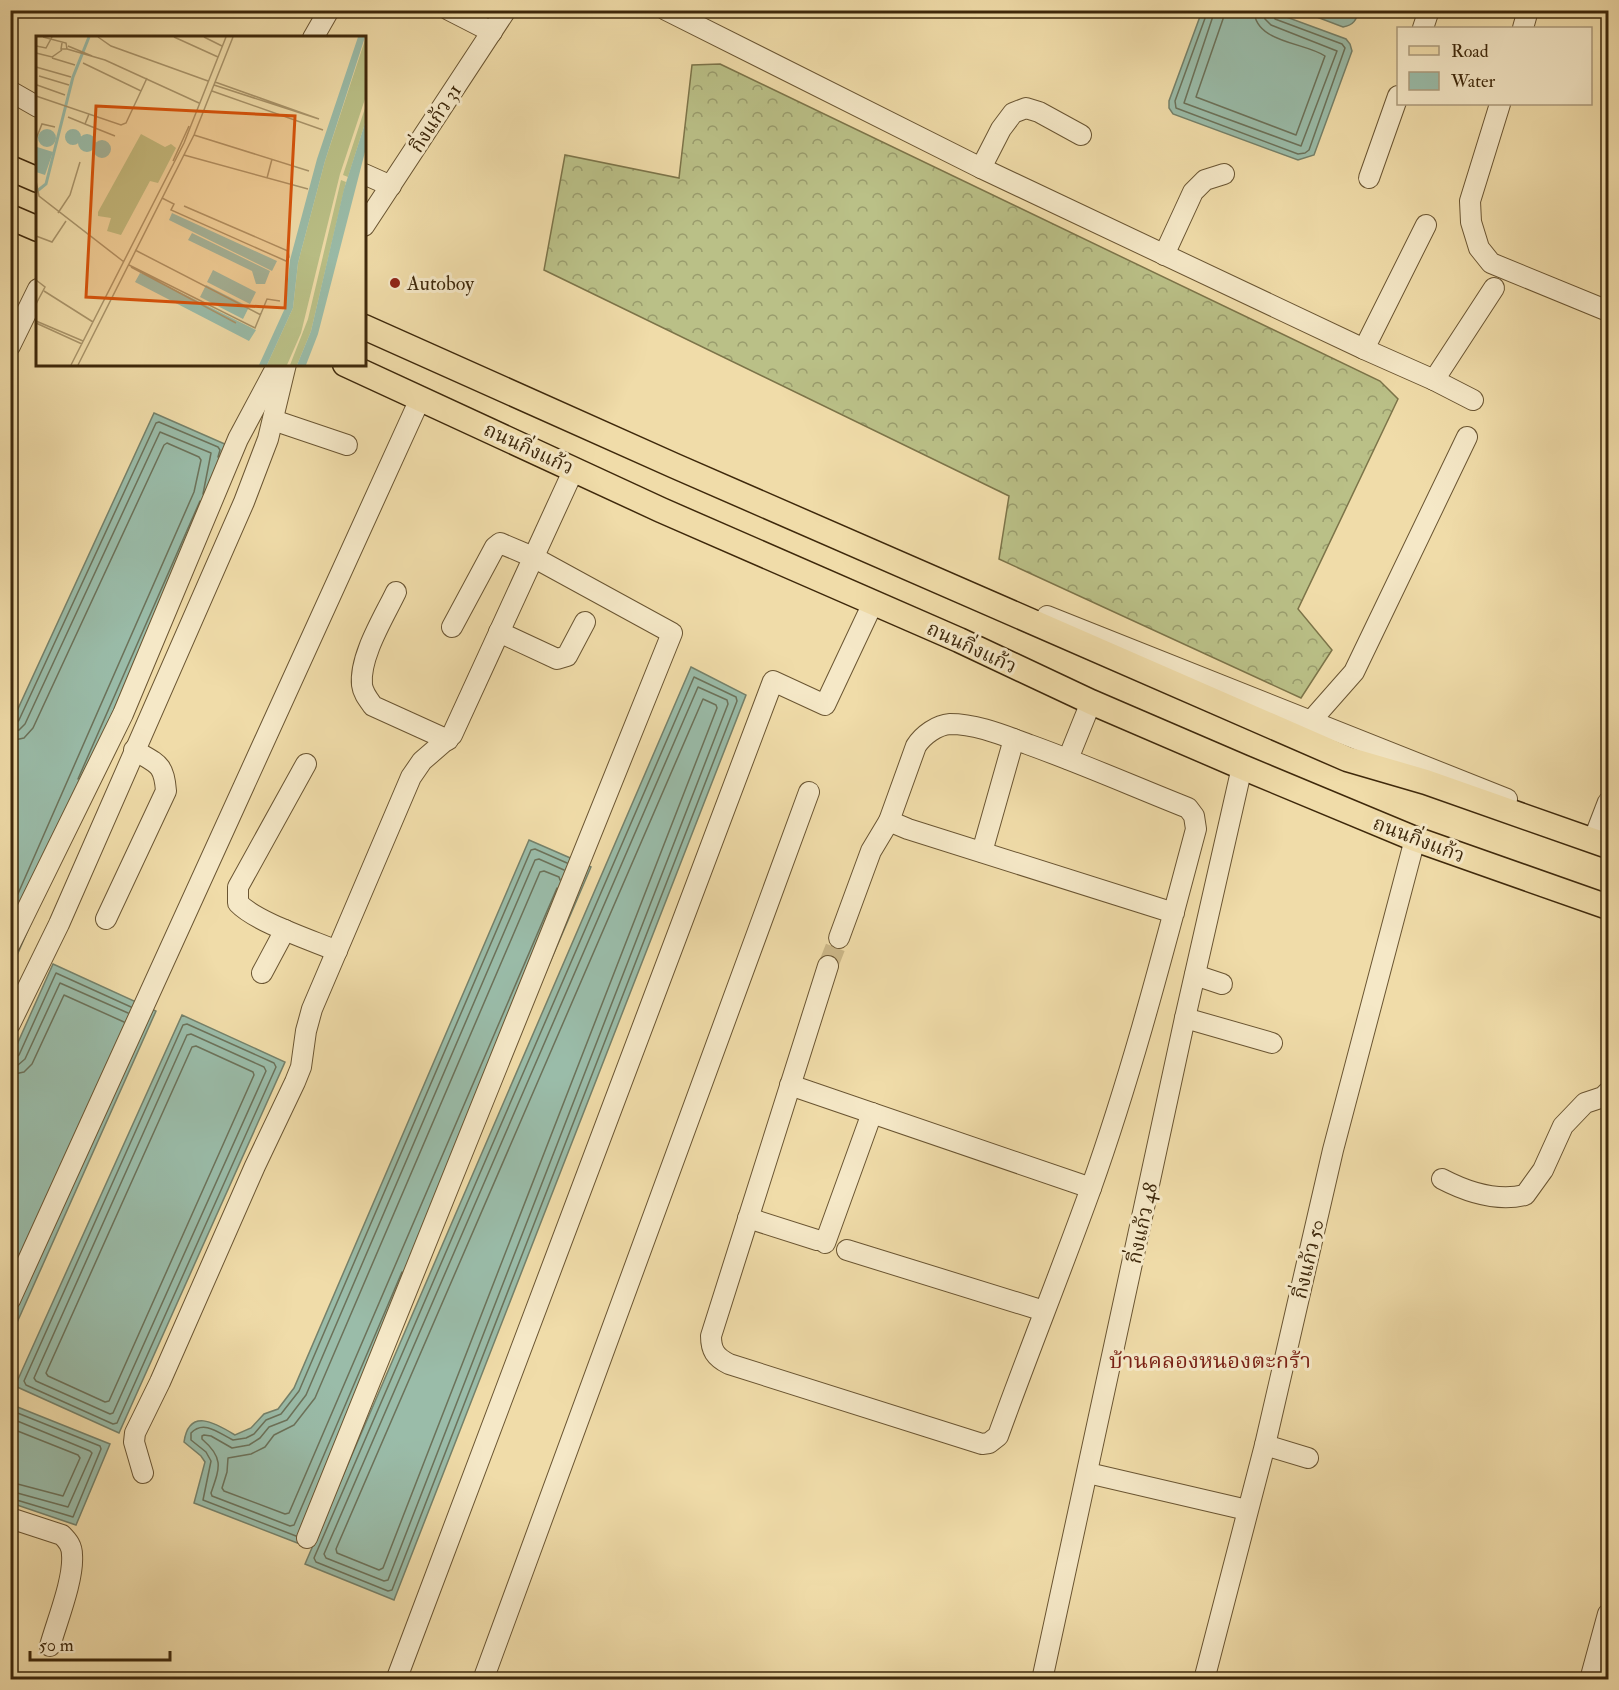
<svg xmlns="http://www.w3.org/2000/svg" width="1619" height="1690" viewBox="0 0 1619 1690" font-family="'IM FELL Double Pica','Noto Serif Thai',serif">
<style>
.forest{fill:url(#forest-crowns);stroke:#7c7449;stroke-width:1.5}
.water{fill:#9abca9;stroke:#75816a;stroke-width:1.5}
.lines{fill:none;stroke-linecap:round;stroke-linejoin:round}
.shore{stroke:#6c725a;stroke-width:1.5}
.minor-tunnel{stroke:#ccb889;stroke-width:20;stroke-dasharray:20 10;stroke-linecap:butt}
.minor-casing{stroke:#6a5532;stroke-width:22}
.major-casing{stroke:#3e280b;stroke-width:27}
.minor{stroke:#f5e8c7;stroke-width:20}
.major{stroke:#f0dca9;stroke-width:24}
.poi-dot{fill:#8f2418;stroke:#f5e8c7;stroke-width:2}
.labels{text-anchor:middle;stroke-width:6;stroke-linejoin:round;paint-order:stroke}
.street-label{font-size:20px;fill:#3e280b;stroke:#f5e8c7}
.poi-label{font-size:20px;fill:#3e280b;stroke:#f5e8c7;text-anchor:start}
.quarter-label{font-size:22px;fill:#7a1f14;stroke:#f5e8c7}
.inset-river{fill:none;stroke:#9abca9;stroke-width:3}
.inset-road{fill:none;stroke:#a9946a;stroke-width:1.5}
.view{fill:#d7540c;fill-opacity:0.15;stroke:#d7540c;stroke-width:3}
.inset-edge{fill:none;stroke:#3e280b;stroke-width:3}
</style>
<defs>
<pattern id="forest-crowns" width="20" height="18" patternUnits="userSpaceOnUse" patternTransform="scale(1.5)"><rect width="20" height="18" fill="#bac087"/><path d="M2 6a3 3 0 1 1 6 0M12 15a3 3 0 1 1 6 0" fill="none" stroke="#999c6d"/></pattern>
</defs>
<rect width="100%" height="100%" fill="#f0dca9"/>
<filter id="stains"><feTurbulence type="fractalNoise" baseFrequency=".00333" numOctaves="4"/><feColorMatrix values="0 0 0 0 .2 0 0 0 0 .09 0 0 0 0 .02 0 0 0 .5 -.17"/></filter>
<radialGradient id="worn" r=".72"><stop offset=".6" stop-color="#630" stop-opacity="0"/><stop offset="1" stop-color="#630" stop-opacity=".3"/></radialGradient>
<polygon class="forest" points="720,64 1380,381 1398,399 1298,609 1332,650 1301,698 999,559 1009,496 544,270 565,155 679,178 692,65"/>
<g class="water">
<polygon points="1202,11 1270,11 1346,39 1350,44 1352,51 1314,155 1298,160 1173,114 1169,108 1169,101"/>
<path d="M1301,11h58c-3,9 -5,14 -16,16z"/>
<polygon points="154,413 227,445 216,499 11,969 11,724"/>
<polygon points="691,667 746,695 394,1600 305,1564"/>
<path d="M529,840l62,27 -291,677 -106,-41 11,-41 -4,-6 -17,-14c5,-34 30,-20 51,-7l16,-7 13,-14 14,-5 16,-21z"/>
<polygon points="53,964 156,1011 11,1336 11,1058"/>
<polygon points="182,1015 285,1062 119,1433 15,1386"/>
<polygon points="10,1404 110,1444 76,1525 11,1503"/>
</g>
<g class="lines">
<g class="shore">
<polyline points="1208,10 1175,101 1176,108 1298,154 1305,153 1309,150 1345,48 1342,44 1275,19 1271,10"/>
<polyline points="1215,10 1184,103 1301,146 1337,51 1271,25 1265,19 1263,10"/>
<path d="M1224,10l-1,9 -27,78 100,38 29,-79c-21,-14 -70,-13 -71,-46"/>
<polygon points="694,677 736,697 737,701 392,1590 388,1591 316,1562 314,1558"/>
<polygon points="698,687 727,700 728,704 388,1580 384,1581 326,1558 324,1554"/>
<polygon points="703,699 716,705 717,708 383,1568 379,1570 337,1553 336,1549"/>
<polyline points="10,724 16,724 19,720 156,423 159,422 218,447 220,450 218,457"/>
<polyline points="10,732 19,730 25,724 160,432 211,453 203,494"/>
<polyline points="10,741 24,738 33,728 164,445 167,443 199,457 201,460 194,492 10,912"/>
<polyline points="78,779 200,501"/>
<polyline points="557,888 289,1513 285,1514 224,1491 222,1488 227,1472 228,1458 251,1454 265,1447 274,1435 294,1425 315,1398 540,872 544,871 559,877 560,880"/>
<polygon points="187,1024 274,1063 276,1067 117,1423 113,1424 26,1385 24,1381 183,1025"/>
<polygon points="191,1034 264,1067 266,1071 113,1413 110,1414 36,1381 34,1378 187,1035"/>
<polygon points="196,1046 253,1072 254,1075 109,1401 105,1402 48,1376 46,1373 192,1047"/>
<polyline points="10,1059 15,1058 19,1055 56,973 131,1007"/>
<polyline points="10,1066 18,1065 25,1059 60,983 128,1013"/>
<polyline points="10,1075 24,1072 32,1064 64,995 124,1022"/>
<path d="M402,1272l-108,253 -4,1 -78,-30 -1,-3c9,-26 13,-35 -9,-54v-3l2,-1 7,1 21,12 17,-3 11,-7 9,-11 18,-7 19,-25 229,-535 4,-1 25,11"/>
<polyline points="10,1410 100,1446 101,1449 73,1517 10,1498"/>
<polyline points="10,1418 90,1451 92,1453 68,1507 10,1491"/>
<polyline points="10,1428 78,1455 80,1458 63,1496 10,1482"/>
<path d="M296,1536l-93,-36 8,-39 -5,-9 -15,-12v-7c13,-14 29,1 42,7l13,-2 8,-4 12,-14 15,-6 18,-23 232,-541 4,-1 32,14"/>
</g>
<polyline class="minor-tunnel" points="828,966 839,938"/>
<defs>
<g id="minor">
<polyline points="449,10 492,32"/>
<polyline points="666,10 981,168 1364,349 1434,380 1473,400"/>
<polyline points="1423,28 1429,10"/>
<polyline points="1523,28 1528,10"/>
<polyline points="313,38 329,10"/>
<polyline points="10,91 38,107"/>
<polyline points="1500,104 1470,201 1471,222 1479,248 1491,263 1608,311"/>
<polyline points="981,168 1001,129 1013,113 1026,108 1039,112 1081,135"/>
<polyline points="364,174 391,186"/>
<polyline points="1369,178 1398,96"/>
<polyline points="364,226 506,10"/>
<polyline points="1164,255 1193,192 1205,180 1224,174"/>
<polyline points="10,346 38,289"/>
<polyline points="1364,349 1426,225"/>
<polyline points="1434,380 1494,288"/>
<polyline points="273,420 347,445"/>
<path d="M396,592c-12,25 -37,65 -34,93 1,8 6,14 11,21l75,34"/>
<polyline points="1047,616 1507,799"/>
<polyline points="499,632 557,659 567,656 585,622"/>
<polyline points="1302,731 1354,672 1467,437"/>
<polyline points="1068,759 1091,702"/>
<path d="M306,764l-68,123v16c18,19 73,37 99,48"/>
<polyline points="1593,841 1608,802"/>
<polyline points="982,852 1014,739"/>
<path d="M106,919l60,-128c-2,-28 -9,-27 -32,-41"/>
<polyline points="839,938 871,851 889,821"/>
<polyline points="10,944 123,714 238,439 278,364"/>
<path d="M828,966l-117,370c0,14 4,21 18,28l253,80 7,-1 9,-7c30,-83 63,-165 93,-248 42,-118 73,-239 105,-359l-2,-13 -6,-8c-53,-21 -105,-44 -158,-63 -25,-9 -53,-21 -80,-21 -13,1 -27,11 -34,22l-27,75 19,8 266,84"/>
<polyline points="262,973 285,930"/>
<polyline points="1195,975 1222,984"/>
<polyline points="1185,1018 1272,1043"/>
<polyline points="10,1024 59,924 244,502 268,439 286,364"/>
<polyline points="790,1085 1091,1188"/>
<path d="M1442,1179c25,13 54,23 83,16l18,-25 20,-44 22,-23 18,-6 5,-5"/>
<polyline points="748,1218 817,1240"/>
<polyline points="825,1243 872,1113"/>
<polyline points="847,1250 1044,1311"/>
<polyline points="10,1300 420,399"/>
<polyline points="1265,1445 1308,1458"/>
<polyline points="143,1473 134,1442 135,1433 160,1382 255,1166 295,1082 301,1067 306,1031 312,1009 411,777 422,761 452,735 574,469"/>
<polyline points="1088,1473 1247,1510"/>
<path d="M10,1518l52,17c6,6 10,11 10,20 2,24 -15,66 -22,91"/>
<polyline points="307,1538 672,633 533,557 500,543 495,547 452,627"/>
<polyline points="401,1680 398,1675 773,681 825,705 873,603"/>
<polyline points="483,1680 809,792"/>
<polyline points="1042,1680 1185,1018 1242,767"/>
<polyline points="1204,1680 1265,1445 1333,1150 1415,839"/>
<polyline points="1590,1680 1608,1614"/>
</g>
<g id="major">
<polyline points="10,168 38,180"/>
<polyline points="10,217 38,229"/>
<polyline points="364,327 675,466 1347,759 1426,782 1608,846"/>
<polyline points="345,364 661,510 959,640 1091,702 1242,767 1415,839 1608,907"/>
</g>
</defs>
<use href="#minor" class="minor-casing"/>
<use href="#major" class="major-casing"/>
<use href="#minor" class="minor"/>
<use href="#major" class="major"/>
</g>
<circle class="poi-dot" cx="395" cy="283" r="6"/>
<g class="labels">
<g class="street-label">
<text transform="translate(435 118) rotate(-57)" y="7">กิ่งแก้ว 31</text>
<text transform="translate(529 448) rotate(25)" y="7">ถนนกิ่งแก้ว</text>
<text transform="translate(972 647) rotate(25)" y="7">ถนนกิ่งแก้ว</text>
<text transform="translate(1419 839) rotate(21)" y="7">ถนนกิ่งแก้ว</text>
<text transform="translate(1142 1223) rotate(-78)" y="7">กิ่งแก้ว 48</text>
<text transform="translate(1308 1259) rotate(-77)" y="7">กิ่งแก้ว 50</text>
</g>
<g class="poi-label">
<text x="407" y="290">Autoboy</text>
</g>
<g class="quarter-label">
<text x="1210" y="1368">บ้านคลองหนองตะกร้า</text>
</g>
</g>
<g transform="translate(36 36)">
<rect width="330" height="330" fill="#f0dca9"/>
<path d="M330,1v59l-26,78 -39,159 -14,32h-20l26,-57 5,-45 27,-102zM330,69v15l-18,57 -5,-2zM305,144l5,2 -35,149 -14,34h-7l18,-46z" fill="#bac087"/>
<path d="M105,98l24,13 6,-3 5,4 -18,35 -8,-2 -29,54 -14,-4 4,-13 -13,-2v-4z" fill="#bac087"/>
<path d="M322,1h7l-40,124 -27,102 -5,45 -26,57h-8l26,-57 5,-48 27,-101zM330,84v28l-48,186 -12,31h-9l14,-34 33,-142zM29 101a8 8 0 1 1 16 0a8 8 0 1 1-16 0ZM2 102a9 9 0 1 1 18 0a9 9 0 1 1-18 0ZM42 107a9 9 0 1 1 18 0a9 9 0 1 1-18 0ZM57 113a9 9 0 1 1 18 0a9 9 0 1 1-18 0ZM1,111l16,5 -8,23 -9,-3zM136,177l105,48 -5,10 -103,-51zM156,197l78,38 -5,13h-9l-4,-13 -64,-31zM177,234l43,22 -6,12 -43,-22zM104,237l6,2 110,55 -7,11 -114,-59zM170,249l43,22 -6,12 -43,-22z" fill="#9abca9"/>
<path class="inset-river" d="M0,156l10,-8 27,-107 16,-40"/>
<path class="inset-road" d="M7,1l23,6 1,6h-6l1,-6M62,1l13,9 97,35M138,1l44,20M168,1l18,9M0,10l10,2 6,-11M32,10l24,10M31,13l38,11 94,43M0,17l16,4 10,-7M16,22l23,7M47,27l58,28 6,-13M0,31l35,10M3,40l30,9M1,49l28,10M178,49l105,34 -104,-37M176,55l111,39M0,60l85,29 5,-2 15,-32M32,81l17,7 4,-10M49,88l30,12M158,99l115,36M0,103l6,-15 13,3M148,119l124,34M137,125l16,-35M231,142l5,-19M0,145l3,15 85,66M126,162l12,6 -3,6 115,51 3,-4 -1,-6 -104,-45M22,177l12,-18 10,-33M0,200l16,6 14,-21M99,214l126,65M93,229l126,63 12,-29 13,2M95,231l105,56M0,244l9,7 -9,17M8,255l49,31M0,285l47,20M0,287l46,21M35,329l113,-222 42,-106M42,329l116,-230 39,-98"/>
<path class="view" d="M60,70l199,10 -10,192 -199,-11z"/>
<rect width="330" height="330" class="inset-edge"/>
</g>
<rect width="1619" height="1690" fill="none" stroke="#f0dca9" stroke-width="36"/>
<rect x="12" y="12" width="1595" height="1666" fill="none" stroke="#3e280b" stroke-width="3"/>
<rect x="18" y="18" width="1583" height="1654" fill="none" stroke="#3e280b" stroke-width="1.5"/>
<rect x="1397" y="27" width="195" height="78" fill="#f5e8c7" stroke="#ac9b7c" stroke-width="1.5"/>
<rect x="1409" y="46" width="30" height="9" fill="#f0dca9" stroke="#ac9b7c" stroke-width="1.5"/>
<text x="1451" y="57" font-size="18" fill="#3e280b">Road</text>
<rect x="1409" y="72" width="30" height="18" fill="#9abca9" stroke="#ac9b7c" stroke-width="1.5"/>
<text x="1451" y="87" font-size="18" fill="#3e280b">Water</text>
<path d="M30 1651v9h140v-9" fill="none" stroke="#3e280b" stroke-width="3"/>
<text x="39" y="1651" font-size="18" fill="#3e280b" stroke="#f5e8c7" stroke-width="4.5" paint-order="stroke">50 m</text>
<rect width="100%" height="100%" filter="url(#stains)"/>
<rect width="100%" height="100%" fill="url(#worn)"/>
</svg>
